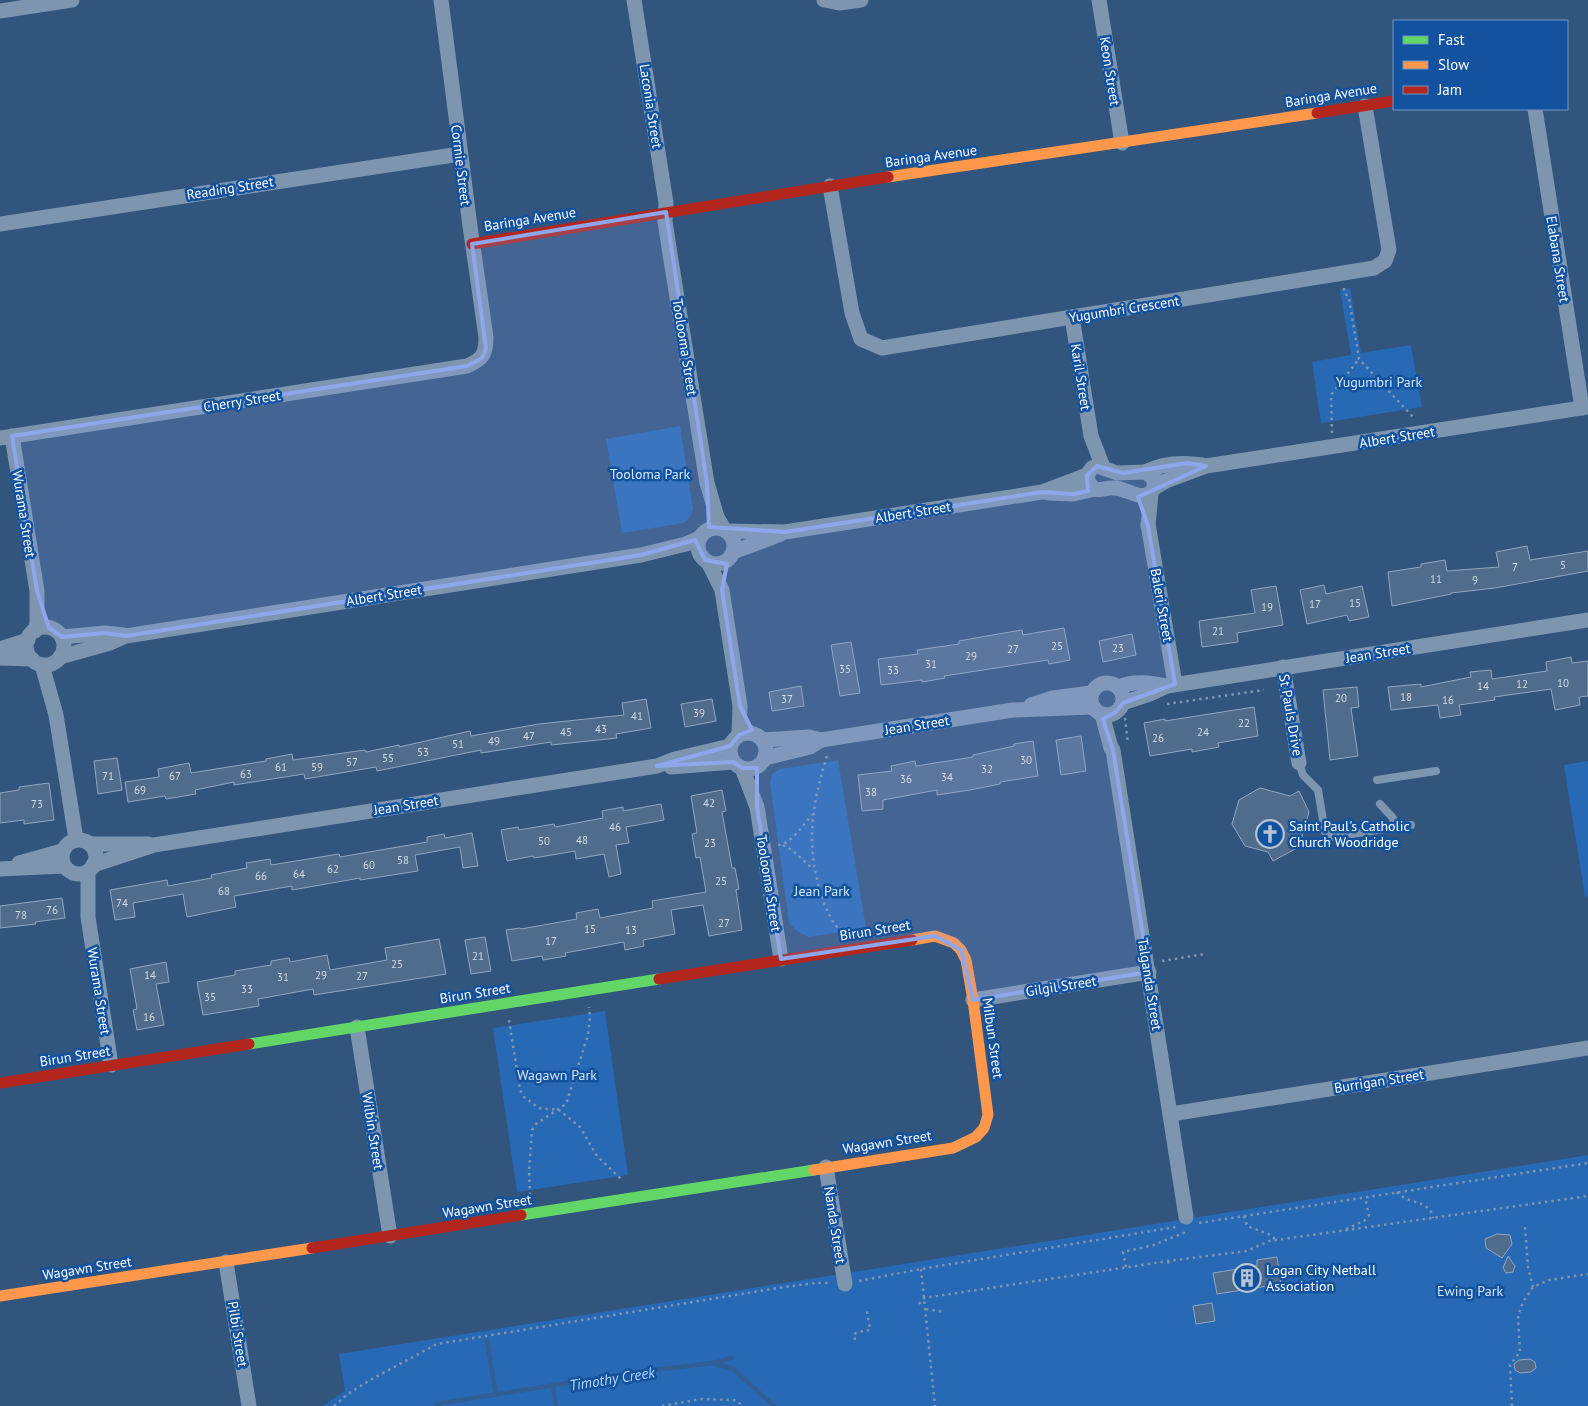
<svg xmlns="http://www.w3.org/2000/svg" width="1588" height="1406" viewBox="0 0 1588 1406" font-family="'PT Sans',sans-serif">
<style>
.green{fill:#2769b4}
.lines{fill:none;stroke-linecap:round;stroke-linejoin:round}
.stream{stroke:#315e94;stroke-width:4.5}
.building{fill:#506c8c;stroke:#92a6bd}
.path{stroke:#7d95af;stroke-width:2.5;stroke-dasharray:2.5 4;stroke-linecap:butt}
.lane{stroke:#7d95af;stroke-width:8}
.street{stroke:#7d95af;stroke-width:15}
.fast{stroke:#63d668;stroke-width:11}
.slow{stroke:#ff974d;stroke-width:11}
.jam{stroke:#b3261e;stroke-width:11}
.marked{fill:#8ea6ec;fill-opacity:0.2;stroke:#8ea6ec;stroke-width:4;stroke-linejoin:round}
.labels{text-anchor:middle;stroke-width:5;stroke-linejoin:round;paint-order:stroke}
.number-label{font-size:11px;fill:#d3dae2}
.street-label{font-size:14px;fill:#fff;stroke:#12529e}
.park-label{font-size:14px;fill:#d2e7fe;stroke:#12529e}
.poi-label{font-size:14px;fill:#fff;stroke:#12529e;text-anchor:start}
.water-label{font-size:15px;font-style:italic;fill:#b6d7fa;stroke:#12529e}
</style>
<rect width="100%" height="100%" fill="#32557e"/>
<g class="green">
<polygon points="1350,288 1361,353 1411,345 1422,407 1321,423 1312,362 1351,355 1340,290"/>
<polygon points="680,426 693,509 690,517 684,523 622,533 606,439"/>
<polygon points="838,760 866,928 809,937 798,932 789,923 770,782 772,774 780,769"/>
<polygon points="1588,761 1588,896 1585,897 1564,765"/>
<polygon points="605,1011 628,1175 517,1192 493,1028"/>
<polygon points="1588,1155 1588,1406 323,1406 345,1391 339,1354"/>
</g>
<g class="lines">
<g class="stream">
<polyline points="487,1341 496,1395"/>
<polyline points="714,1363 732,1358"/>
<polyline points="553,1385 556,1406"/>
<polyline points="436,1406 442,1403 644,1371 713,1363 733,1369 774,1406"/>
</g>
</g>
<g class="building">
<polygon points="1527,546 1530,560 1588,551 1588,571 1495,588 1451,593 1451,594 1392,606 1388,572 1421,567 1421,564 1445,560 1447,571 1499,567 1496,552"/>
<polygon points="1324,585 1326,594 1362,586 1369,617 1349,621 1347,615 1307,624 1300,590"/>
<polygon points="1276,586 1283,625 1237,633 1238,642 1202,647 1199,621 1255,613 1251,590"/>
<polygon points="1064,628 1070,660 1049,664 1048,660 944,676 945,678 922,682 922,680 881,685 878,659 918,654 917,650 959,644 959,641 998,634 1022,630 1023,635"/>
<polygon points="1132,634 1136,655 1103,662 1099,641"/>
<polygon points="851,642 860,693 840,696 831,645"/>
<polygon points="1571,657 1572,663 1588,661 1588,696 1579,697 1580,705 1555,710 1551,689 1494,697 1495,700 1459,705 1461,715 1440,718 1438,705 1391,710 1388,687 1421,684 1421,687 1471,677 1470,672 1491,670 1492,679 1547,671 1546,662"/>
<polygon points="801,686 804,706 772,711 769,692"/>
<polygon points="1357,687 1359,707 1351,708 1358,756 1330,760 1323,690"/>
<polygon points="646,699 651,728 616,734 617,738 551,745 551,742 481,753 481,750 377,771 376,767 305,779 304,774 234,785 234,782 195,790 196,794 166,799 165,796 128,802 125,782 159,777 158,769 189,763 191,773 266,761 266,759 292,754 293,760 365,750 366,752 399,745 399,747 470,731 471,736 539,724 624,715 622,703"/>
<polygon points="712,699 716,721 685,727 681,704"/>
<polygon points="1254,707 1258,736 1218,743 1219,747 1192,752 1192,749 1150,756 1144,723 1165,719 1165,721"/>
<polygon points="1081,736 1086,771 1061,775 1056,740"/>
<polygon points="1033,741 1038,776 1000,782 1000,784 970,790 937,795 937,790 883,800 883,809 862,811 858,775 892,771 891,766 915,761 916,766 973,757 973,755 1014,746 1014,744"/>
<polygon points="117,758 122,790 98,794 94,761"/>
<polygon points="49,783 54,820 24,824 24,820 0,823 0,793 19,790 19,787"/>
<polygon points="1260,788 1290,796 1299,791 1309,812 1299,847 1273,861 1268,852 1245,846 1232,824 1239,800"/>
<polygon points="722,790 726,811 722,812 732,868 735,868 739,889 736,890 742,930 709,936 703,905 671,910 675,934 643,940 644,946 625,950 624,942 565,953 566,956 543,960 542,956 512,961 506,930 520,928 521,929 577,919 576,913 598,909 600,918 653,908 652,901 706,892 700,857 696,858 692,834 697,833 691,796"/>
<polygon points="661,804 664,820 626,827 629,843 616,845 621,874 609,877 604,854 576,859 575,851 534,858 533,856 507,861 501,830 518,827 519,830 554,824 555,827 603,818 602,811 623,807 623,811"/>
<polygon points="472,833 478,866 463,868 460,847 415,855 418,871 360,880 360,878 292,890 292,886 234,896 236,907 187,917 183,894 133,903 135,917 115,920 110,890 167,880 168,886 212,878 211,875 247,868 246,863 270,859 271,865 339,854 340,857 427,842 427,837 444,834 445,838"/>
<polygon points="62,898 65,918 35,922 36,924 0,928 0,906"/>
<polygon points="485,937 491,971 471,974 465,940"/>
<polygon points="439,939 446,974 314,995 313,989 258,999 259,1006 203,1015 197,982 235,975 235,971 271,965 271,961 289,958 290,962 327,955 330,970 387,960 385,948"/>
<polygon points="166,962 169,982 156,984 164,1025 137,1030 133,1010 137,1009 130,969"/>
<polygon points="1497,1234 1510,1235 1512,1244 1502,1258 1486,1248 1485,1239"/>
<polygon points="1508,1256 1515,1266 1513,1272 1506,1273 1503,1268"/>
<polygon points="1277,1257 1281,1284 1217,1294 1213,1273 1257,1266 1257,1260"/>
<polygon points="1212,1303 1215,1321 1196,1324 1193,1306"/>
<polygon points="1530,1359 1535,1362 1536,1368 1531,1372 1520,1373 1515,1370 1514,1364 1519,1360"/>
</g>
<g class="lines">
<g class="path">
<polyline points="1344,288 1344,292 1349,298 1359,359 1414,418"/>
<polyline points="1332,433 1331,395 1359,359"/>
<polyline points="1167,704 1264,690"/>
<polyline points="1125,718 1128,744"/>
<path d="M827,756c-16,52 -22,92 -4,144 2,6 5,12 8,18 3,6 8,10 10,16"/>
<path d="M778,845c14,-1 25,-21 34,-30"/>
<polyline points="783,845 792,850 813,869"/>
<polyline points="1162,961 1205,954"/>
<polyline points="509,1020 520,1090 524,1097 539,1108 559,1110 580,1127 597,1156 620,1178 621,1182"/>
<path d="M1397,1192c11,13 33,7 36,26"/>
<polyline points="530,1195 529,1171 532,1130 536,1124 566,1104 588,1035 590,1018 589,1007"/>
<polyline points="1244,1216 1247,1226 1271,1235 1276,1240"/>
<polyline points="1199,1223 1588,1163"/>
<polyline points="1525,1227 1528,1267 1533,1287"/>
<polyline points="1346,1229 1364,1221 1369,1215 1365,1198"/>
<polyline points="1168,1261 1169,1266"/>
<polyline points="1126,1267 1123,1252 1154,1245 1186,1232"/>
<polyline points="921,1269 935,1406"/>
<polyline points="859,1281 921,1269 1176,1227"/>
<polyline points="919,1304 924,1298 1168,1261 1247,1251 1269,1241 1276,1240 1588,1196"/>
<polyline points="926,1309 944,1312"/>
<polyline points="855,1340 854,1334 858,1332 870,1330 867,1311"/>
<polyline points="334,1406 348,1394 370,1380 437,1344 784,1287 816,1283 831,1283"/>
<polyline points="662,1406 701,1399 734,1400 744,1406"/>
<polyline points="1512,1406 1510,1365 1520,1352 1518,1316 1523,1302 1533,1287 1549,1280 1588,1274"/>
</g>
<g class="lane">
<polyline points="1299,763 1303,775 1318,790 1325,832 1332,837 1411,825"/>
<polyline points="1377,780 1436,771"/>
<polyline points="1380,804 1393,818 1395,828"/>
</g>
<g class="street">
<polyline points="634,0 666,203 665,221 670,254 707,483 717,517 724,529"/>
<polyline points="824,0 839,3 861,0"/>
<polyline points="1099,0 1122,143"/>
<polyline points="0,11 72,0"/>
<polyline points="1535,109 1582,408"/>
<polyline points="830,186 852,313 861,339 882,348 1374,268 1385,261 1389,250 1365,106"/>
<polyline points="0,224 460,154"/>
<polyline points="1072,317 1091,436 1103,467"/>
<polyline points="12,436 37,591 37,623 35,631"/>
<path d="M0,438l467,-72c16,-7 19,-12 19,-29l-16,-111 -29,-226"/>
<path d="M1097,466l20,7 28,-1 9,6v10c-10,17 -26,0 -40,0 -7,-1 -12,3 -19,1l-6,-5 -2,-9 5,-7z"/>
<path d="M1145,472c18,-9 38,-10 57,-7"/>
<polyline points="1154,488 1166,481 1206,466 1588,407"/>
<polyline points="1048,493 1073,494 1095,489"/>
<polyline points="1148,524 1175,684"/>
<polyline points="1148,526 1151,493"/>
<circle cx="716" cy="546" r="18"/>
<polyline points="727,531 785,532 1042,492 1087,475"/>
<polyline points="733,552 781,534"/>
<polyline points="708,562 722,590 740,706 739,735"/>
<circle cx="45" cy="646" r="19"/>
<polyline points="62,637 105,633 124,635"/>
<polyline points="0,649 28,640"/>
<polyline points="60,657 110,643 126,636 641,555 686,544 700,538"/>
<polyline points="0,658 32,659"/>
<polyline points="42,665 56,715 76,839"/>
<polyline points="1283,667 1299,763"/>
<circle cx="1107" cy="699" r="16"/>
<path d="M1119,687c15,-7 32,-4 48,-1"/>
<polyline points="1123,703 1150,694 1167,686 1588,620"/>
<polyline points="1031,705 1053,698 1091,693"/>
<polyline points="1102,714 1111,748 1113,750 1186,1217"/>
<circle cx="748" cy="751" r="18"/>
<polyline points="763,740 809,737 821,740 1013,710 1093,707"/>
<polyline points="765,758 810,747 821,740"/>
<polyline points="671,767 733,762"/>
<polyline points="742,768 757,807 781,959"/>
<circle cx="79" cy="857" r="17"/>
<polyline points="90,844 148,844"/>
<polyline points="19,863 62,851"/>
<polyline points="93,865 154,845 657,766 675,759 730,746"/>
<polyline points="0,869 64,866"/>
<polyline points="88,871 88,917 111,1065"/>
<polyline points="973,1000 1149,972"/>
<polyline points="357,1027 390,1236"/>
<polyline points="1171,1114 1588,1048"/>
<polyline points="826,1167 845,1284"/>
<polyline points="226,1262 249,1406"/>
</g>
<g class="fast">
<polyline points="249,1044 659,979"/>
<polyline points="521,1215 814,1170"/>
</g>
<g class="slow">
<polyline points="888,177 1317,113"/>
<polyline points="814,1170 953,1148 976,1137 984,1128 988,1115 973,1000 966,960 961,950 954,943 935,936 912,940"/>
<polyline points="0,1296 312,1248"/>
</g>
<g class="jam">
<polyline points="1317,113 1394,101"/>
<polyline points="472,244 888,177"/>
<polyline points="659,979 912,940"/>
<polyline points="0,1083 249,1044"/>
<polyline points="312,1248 521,1215"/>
</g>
</g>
<path class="marked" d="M666,212l41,271 2,44 76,5 257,-40 31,2 15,-3 -1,-16 10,-9 26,7 64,-10 19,3 -68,31 10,29 27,158 -52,19 -7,9 -13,7 10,31 36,222 -176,28 -12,-50 -26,-14 -154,23 -24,-152v-39h-15l-9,-6 -76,4 73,-20 9,-11 13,-5 -12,-24 -18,-116 5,-26 -22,-4 -10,-20 -54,15 -515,81 -21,-3 -43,4 -13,-9 -12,-37 -25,-155 455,-70 15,-8 4,-9 -14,-105z"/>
<defs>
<symbol id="church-ring" viewBox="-11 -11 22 22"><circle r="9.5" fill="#12529e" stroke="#b7c4d2" stroke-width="1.5"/><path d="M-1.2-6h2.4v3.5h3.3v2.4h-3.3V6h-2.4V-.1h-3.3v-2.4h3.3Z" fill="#b7c4d2"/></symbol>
<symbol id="building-ring" viewBox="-11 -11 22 22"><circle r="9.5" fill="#12529e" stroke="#b7c4d2" stroke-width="1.5"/><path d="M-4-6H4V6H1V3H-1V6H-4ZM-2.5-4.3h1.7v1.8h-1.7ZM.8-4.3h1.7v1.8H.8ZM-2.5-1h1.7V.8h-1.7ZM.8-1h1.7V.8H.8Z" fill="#b7c4d2"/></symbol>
</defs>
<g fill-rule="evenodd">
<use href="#church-ring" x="1254" y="818" width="32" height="32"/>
<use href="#building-ring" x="1231" y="1262" width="32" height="32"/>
</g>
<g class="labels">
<g class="number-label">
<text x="1563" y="569">5</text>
<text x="1515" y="571">7</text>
<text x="1436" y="583">11</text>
<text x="1475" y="584">9</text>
<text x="1355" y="607">15</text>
<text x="1315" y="608">17</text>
<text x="1267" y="611">19</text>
<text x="1218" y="635">21</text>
<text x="1057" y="650">25</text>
<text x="1118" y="652">23</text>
<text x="1013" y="653">27</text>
<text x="971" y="660">29</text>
<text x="931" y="668">31</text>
<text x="845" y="673">35</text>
<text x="893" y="674">33</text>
<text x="1563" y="687">10</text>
<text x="1522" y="688">12</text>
<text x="1483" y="690">14</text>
<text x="1406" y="701">18</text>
<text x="1341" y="702">20</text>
<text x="787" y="703">37</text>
<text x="1448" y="704">16</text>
<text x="699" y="717">39</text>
<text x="637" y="720">41</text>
<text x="1244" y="727">22</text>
<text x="601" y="733">43</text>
<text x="566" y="736">45</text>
<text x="1203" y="736">24</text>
<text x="529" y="740">47</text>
<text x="1158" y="742">26</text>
<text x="494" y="745">49</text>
<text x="458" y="748">51</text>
<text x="423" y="756">53</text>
<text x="388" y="762">55</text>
<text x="1026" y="764">30</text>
<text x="352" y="766">57</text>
<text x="281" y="771">61</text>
<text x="317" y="771">59</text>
<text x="987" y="773">32</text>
<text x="246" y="778">63</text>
<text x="108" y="780">71</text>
<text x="175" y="780">67</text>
<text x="947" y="781">34</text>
<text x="906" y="783">36</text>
<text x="140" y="794">69</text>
<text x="871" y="796">38</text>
<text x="709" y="807">42</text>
<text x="37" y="808">73</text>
<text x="615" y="831">46</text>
<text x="582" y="844">48</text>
<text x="544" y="845">50</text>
<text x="710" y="847">23</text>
<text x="403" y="864">58</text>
<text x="369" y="869">60</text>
<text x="333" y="873">62</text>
<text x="299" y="878">64</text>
<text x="261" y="880">66</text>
<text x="721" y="885">25</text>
<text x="224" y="895">68</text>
<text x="122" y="907">74</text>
<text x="52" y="914">76</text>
<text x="21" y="919">78</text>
<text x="724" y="927">27</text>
<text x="590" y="933">15</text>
<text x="631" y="934">13</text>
<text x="551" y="945">17</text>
<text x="478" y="960">21</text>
<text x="397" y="968">25</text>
<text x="150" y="979">14</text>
<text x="321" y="979">29</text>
<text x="362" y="980">27</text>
<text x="283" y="981">31</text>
<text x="247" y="993">33</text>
<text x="210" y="1001">35</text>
<text x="149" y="1021">16</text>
</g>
<g class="street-label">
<text transform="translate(1110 71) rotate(81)" y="5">Keon Street</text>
<text transform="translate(1331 95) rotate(-9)" y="5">Baringa Avenue</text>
<text transform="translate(651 106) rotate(81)" y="5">Laconia Street</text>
<text transform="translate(931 156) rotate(-8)" y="5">Baringa Avenue</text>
<text transform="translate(461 165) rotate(83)" y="5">Cormie Street</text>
<text transform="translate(230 188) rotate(-9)" y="5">Reading Street</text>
<text transform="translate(530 219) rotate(-9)" y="5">Baringa Avenue</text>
<text transform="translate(1558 259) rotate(81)" y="5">Elabana Street</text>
<text transform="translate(1124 309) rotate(-9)" y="5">Yugumbri Crescent</text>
<text transform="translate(685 347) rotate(81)" y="5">Toolooma Street</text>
<text transform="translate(1081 377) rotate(81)" y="5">Karil Street</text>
<text transform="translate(242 401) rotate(-9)" y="5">Cherry Street</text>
<text transform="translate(1397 437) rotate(-9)" y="5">Albert Street</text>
<text transform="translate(913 512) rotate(-9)" y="5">Albert Street</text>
<text transform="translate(24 514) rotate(81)" y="5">Wurama Street</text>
<text transform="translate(384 595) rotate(-9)" y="5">Albert Street</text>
<text transform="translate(1162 605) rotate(80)" y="5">Baleri Street</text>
<text transform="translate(1378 653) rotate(-9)" y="5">Jean Street</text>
<text transform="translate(1291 715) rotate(80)" y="5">St Pauls Drive</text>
<text transform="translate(917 725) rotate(-9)" y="5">Jean Street</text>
<text transform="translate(406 805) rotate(-9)" y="5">Jean Street</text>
<text transform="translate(769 883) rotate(81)" y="5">Toolooma Street</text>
<text transform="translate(875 930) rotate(-9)" y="5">Birun Street</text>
<text transform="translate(1150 984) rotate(81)" y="5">Talganda Street</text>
<text transform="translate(1061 986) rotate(-9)" y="5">Gilgil Street</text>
<text transform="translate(99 991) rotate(81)" y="5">Wurama Street</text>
<text transform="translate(475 993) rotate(-9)" y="5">Birun Street</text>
<text transform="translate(993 1038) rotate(82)" y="5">Milbun Street</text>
<text transform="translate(75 1056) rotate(-9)" y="5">Birun Street</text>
<text transform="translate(1379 1081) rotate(-9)" y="5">Burrigan Street</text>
<text transform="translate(373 1131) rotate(81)" y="5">Wilbin Street</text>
<text transform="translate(887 1142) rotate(-9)" y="5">Wagawn Street</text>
<text transform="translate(487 1206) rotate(-9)" y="5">Wagawn Street</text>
<text transform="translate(835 1225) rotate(81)" y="5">Nanda Street</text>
<text transform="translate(87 1268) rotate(-9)" y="5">Wagawn Street</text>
<text transform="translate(238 1334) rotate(81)" y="5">Pilbi Street</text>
</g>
<g class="park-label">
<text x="1379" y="387">Yugumbri Park</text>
<text x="650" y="479">Tooloma Park</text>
<text x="822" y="896">Jean Park</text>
<text x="557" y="1080">Wagawn Park</text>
<text x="1470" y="1296">Ewing Park</text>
</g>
<g class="poi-label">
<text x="1289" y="831">Saint Paul's Catholic<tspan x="1289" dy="16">Church Woodridge</tspan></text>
<text x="1266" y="1275">Logan City Netball<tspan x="1266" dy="16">Association</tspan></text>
</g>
<g class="water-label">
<text transform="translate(612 1379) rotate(-9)" y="5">Timothy Creek</text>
</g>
</g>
<rect x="1393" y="20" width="175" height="90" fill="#12529e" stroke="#7197c5"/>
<rect x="1403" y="36" width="25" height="8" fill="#63d668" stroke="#7197c5"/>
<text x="1438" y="45" font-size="15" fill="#ffffff">Fast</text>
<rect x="1403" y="61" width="25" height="8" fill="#ff974d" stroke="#7197c5"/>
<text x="1438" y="70" font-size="15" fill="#ffffff">Slow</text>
<rect x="1403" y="86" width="25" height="8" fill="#b3261e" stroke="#7197c5"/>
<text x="1438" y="95" font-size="15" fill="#ffffff">Jam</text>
</svg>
